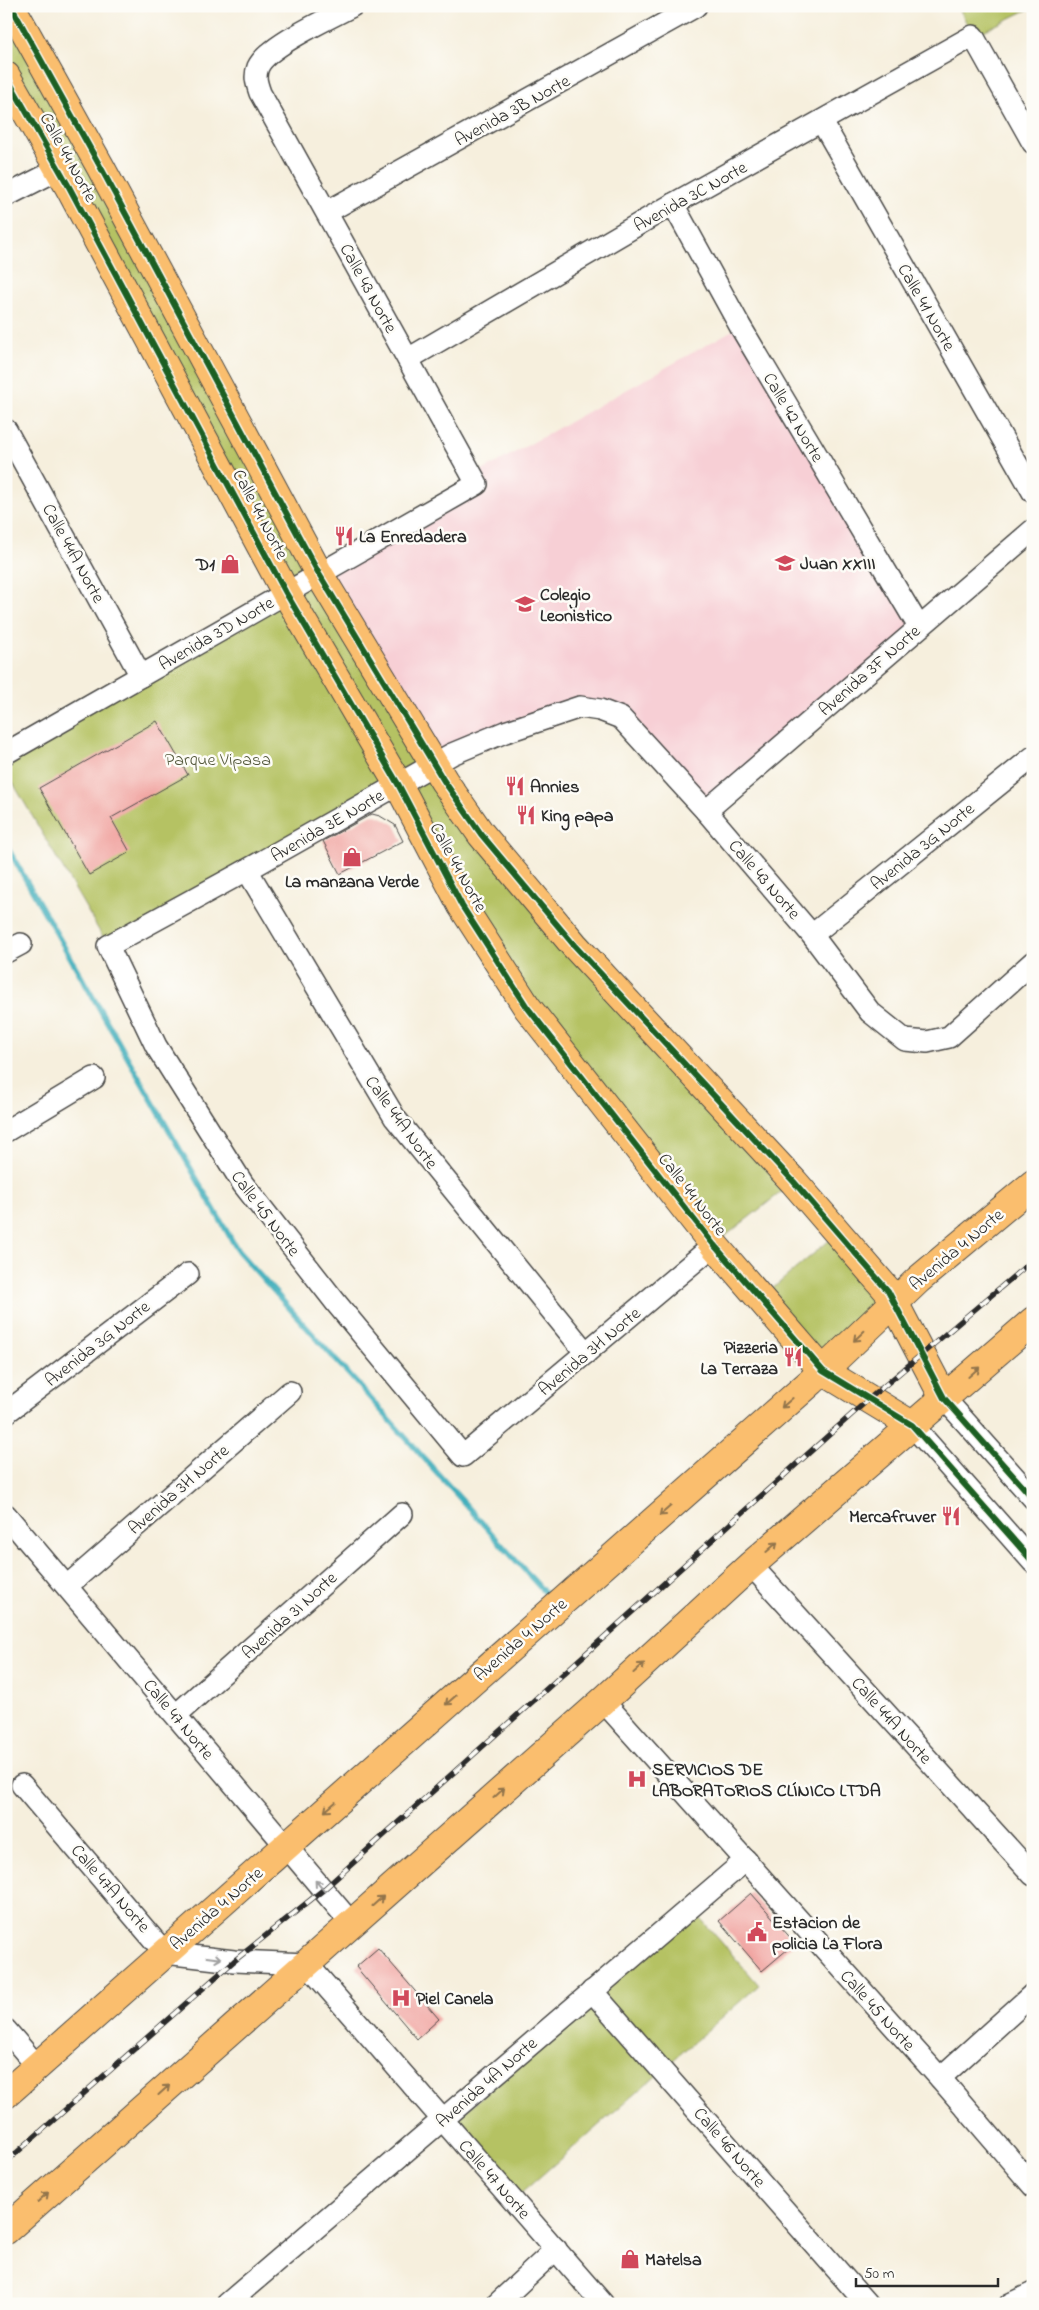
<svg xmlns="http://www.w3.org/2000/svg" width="1039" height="2310" viewBox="0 0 1039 2310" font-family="'Indie Flower',sans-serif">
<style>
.built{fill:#f7cfd5}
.green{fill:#b5c264;stroke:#707648}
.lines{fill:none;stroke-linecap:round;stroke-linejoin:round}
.stream{stroke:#3faebb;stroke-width:5.5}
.building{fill:#f0a09d}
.minor-casing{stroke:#494846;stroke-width:24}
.major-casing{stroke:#494846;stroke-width:30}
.minor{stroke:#fff;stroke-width:21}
.major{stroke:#fabe6e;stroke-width:28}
.rail-casing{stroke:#2b2b2b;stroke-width:5.5}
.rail{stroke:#fdfcf7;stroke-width:4;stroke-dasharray:11;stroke-linecap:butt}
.cycleway-casing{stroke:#fdfcf7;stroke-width:9}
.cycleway{stroke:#1b5e20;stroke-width:6}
.oneway{stroke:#92744c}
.oneway2{stroke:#a0a0a0}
.labels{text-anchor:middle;stroke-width:5;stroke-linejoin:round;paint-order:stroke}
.street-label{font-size:18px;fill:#2b2b2b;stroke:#fdfcf7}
.poi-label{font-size:18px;font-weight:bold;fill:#2b2b2b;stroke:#fdfcf7;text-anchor:start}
.park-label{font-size:18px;fill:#54583c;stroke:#fdfcf7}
</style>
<rect width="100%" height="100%" fill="#fdfcf7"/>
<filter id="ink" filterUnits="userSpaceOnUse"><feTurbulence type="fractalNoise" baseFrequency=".02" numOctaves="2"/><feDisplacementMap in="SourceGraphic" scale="10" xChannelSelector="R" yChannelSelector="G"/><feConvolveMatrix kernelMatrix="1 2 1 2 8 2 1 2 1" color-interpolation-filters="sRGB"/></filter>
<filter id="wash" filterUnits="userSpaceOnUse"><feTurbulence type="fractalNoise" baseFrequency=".0096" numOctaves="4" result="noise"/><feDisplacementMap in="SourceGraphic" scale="20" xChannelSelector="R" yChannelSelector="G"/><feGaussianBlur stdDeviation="1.12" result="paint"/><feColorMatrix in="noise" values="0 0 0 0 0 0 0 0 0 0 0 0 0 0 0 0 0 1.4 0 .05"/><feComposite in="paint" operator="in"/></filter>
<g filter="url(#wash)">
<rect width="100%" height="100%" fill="#f6efdd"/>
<polygon class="built" points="740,326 919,627 706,811 600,710 433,765 319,574 473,476"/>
<g class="green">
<polygon points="6,6 422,746 794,1182 714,1245 527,1007 398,785 108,946 6,771 6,753 286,593 6,76"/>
<polygon points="958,6 1033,6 1033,7 973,36"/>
<polygon points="838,1233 888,1291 823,1371 760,1299"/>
<polygon points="694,1911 759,1985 518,2196 453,2122"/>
</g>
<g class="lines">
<polyline class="stream" points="6,845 238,1251 545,1593"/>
</g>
<g id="blocks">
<g class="building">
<polygon points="157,721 188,775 111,818 130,852 89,875 39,788"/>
<polygon points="372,814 380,816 395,825 403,841 340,874 323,841"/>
<polygon points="751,1893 795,1943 762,1971 719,1921"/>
<polygon points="378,1948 439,2019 417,2039 356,1967"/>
</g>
</g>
</g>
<g filter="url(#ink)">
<use href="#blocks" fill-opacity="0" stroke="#494846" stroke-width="1"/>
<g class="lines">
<defs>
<g id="minor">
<polyline points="822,122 1033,492"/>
<polyline points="6,196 59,169"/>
<polyline points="673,204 740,326 919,627"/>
<polyline points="327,212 696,6"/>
<polyline points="408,359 673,204 973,36 1033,143"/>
<polyline points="6,430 141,676"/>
<path d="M6,753l471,-269 -217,-391c-3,-9 -6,-16 -2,-26 9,-21 72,-49 94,-61"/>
<polyline points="706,811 1033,530"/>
<polyline points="247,870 395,1118 586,1353"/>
<polyline points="812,935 1033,757"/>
<polyline points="6,952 21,944"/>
<polyline points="6,1131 94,1078"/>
<polyline points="714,1245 463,1456 337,1304 243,1184 156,1046 108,946 247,870 452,754 505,732 580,707 600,710 621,718 706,811 812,935 870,1012 905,1040 927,1042 949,1037 1033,962"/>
<polyline points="944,1398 1033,1498"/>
<polyline points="6,1413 188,1274"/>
<polyline points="912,1425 1033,1562"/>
<polyline points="6,1515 352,1924"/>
<polyline points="751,1565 1033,1875"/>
<polyline points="67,1586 290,1392"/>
<polyline points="603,1701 940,2078 1033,2186"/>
<polyline points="176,1715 402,1514"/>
<polyline points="22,1785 165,1953 234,1961 307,1964 603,2304"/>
<polyline points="592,1991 867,2304"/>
<polyline points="6,2030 37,2066"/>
<polyline points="940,2078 1033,1994"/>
<polyline points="227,2304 746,1860"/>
<polyline points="497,2304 556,2249"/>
<polyline points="1010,2304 1033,2293"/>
</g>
<g id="major">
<polyline points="11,6 101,168 319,574 444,781 481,834 574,945 794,1182 888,1291 944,1398"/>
<polyline points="6,76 68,185 286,593 398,784 462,906 527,1007 714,1245 823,1371 912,1425"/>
<polyline points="6,2094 812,1381 918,1280 1033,1184"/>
<polyline points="6,2230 603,1701 751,1565 1033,1321"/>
</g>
</defs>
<use href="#minor" class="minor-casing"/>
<use href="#major" class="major-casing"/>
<use href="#minor" class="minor"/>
<use href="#major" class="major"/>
<defs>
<polyline id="rail" points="6,2162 234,1961 323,1890 870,1398 1033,1260"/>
</defs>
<use href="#rail" class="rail-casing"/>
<use href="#rail" class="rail"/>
<defs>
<g id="cycleway">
<polyline points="11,6 101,168 319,574 444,781 481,834 574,945 794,1182 888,1291 944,1398 1033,1498"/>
<polyline points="6,76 68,185 286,593 398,784 462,906 527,1007 714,1245 823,1371 912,1425 1033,1562"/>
</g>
</defs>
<use href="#cycleway" class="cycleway-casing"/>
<use href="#cycleway" class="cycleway"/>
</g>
<defs><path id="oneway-shaft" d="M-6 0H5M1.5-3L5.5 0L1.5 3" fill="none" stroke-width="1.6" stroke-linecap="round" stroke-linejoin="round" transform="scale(1.25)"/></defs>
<g class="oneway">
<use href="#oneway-shaft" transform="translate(859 1336) rotate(136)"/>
<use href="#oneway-shaft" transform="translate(974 1372) rotate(-41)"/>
<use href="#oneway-shaft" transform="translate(787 1403) rotate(139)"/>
<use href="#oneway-shaft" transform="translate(665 1511) rotate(139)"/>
<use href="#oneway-shaft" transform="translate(772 1547) rotate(-41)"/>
<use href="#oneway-shaft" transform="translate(639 1668) rotate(-42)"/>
<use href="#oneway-shaft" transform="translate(451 1700) rotate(139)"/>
<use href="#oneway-shaft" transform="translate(499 1793) rotate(-42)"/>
<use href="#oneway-shaft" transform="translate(330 1807) rotate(139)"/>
<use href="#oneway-shaft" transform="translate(378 1901) rotate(-42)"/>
<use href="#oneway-shaft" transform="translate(164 2090) rotate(-42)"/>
<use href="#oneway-shaft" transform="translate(43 2197) rotate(-42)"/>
</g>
<g class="oneway2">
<use href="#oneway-shaft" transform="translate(320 1886) rotate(-130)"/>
<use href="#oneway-shaft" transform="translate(214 1958) rotate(7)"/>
</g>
</g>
<defs>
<symbol id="restaurant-bare" viewBox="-9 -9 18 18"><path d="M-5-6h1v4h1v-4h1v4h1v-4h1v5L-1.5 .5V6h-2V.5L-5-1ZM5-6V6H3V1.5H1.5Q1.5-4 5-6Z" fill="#d1495b" stroke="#fdfcf7" stroke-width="2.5" paint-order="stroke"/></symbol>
<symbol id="school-bare" viewBox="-9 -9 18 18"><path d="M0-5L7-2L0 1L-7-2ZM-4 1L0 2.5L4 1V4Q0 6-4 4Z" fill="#d1495b" stroke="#fdfcf7" stroke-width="2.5" paint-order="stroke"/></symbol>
<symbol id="shop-bare" viewBox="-9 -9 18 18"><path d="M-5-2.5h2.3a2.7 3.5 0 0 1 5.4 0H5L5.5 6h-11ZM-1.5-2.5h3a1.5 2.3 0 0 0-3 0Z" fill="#d1495b" stroke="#fdfcf7" stroke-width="2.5" paint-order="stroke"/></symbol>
<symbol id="hospital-bare" viewBox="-9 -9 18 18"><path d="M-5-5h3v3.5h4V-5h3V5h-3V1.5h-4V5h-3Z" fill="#d1495b" stroke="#fdfcf7" stroke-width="2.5" paint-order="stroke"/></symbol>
<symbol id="civic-bare" viewBox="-9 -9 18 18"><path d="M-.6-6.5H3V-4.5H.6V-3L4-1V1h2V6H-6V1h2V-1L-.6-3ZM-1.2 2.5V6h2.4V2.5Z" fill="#d1495b" stroke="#fdfcf7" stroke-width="2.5" paint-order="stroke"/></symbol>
</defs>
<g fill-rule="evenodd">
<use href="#restaurant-bare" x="330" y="522" width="28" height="28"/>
<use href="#school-bare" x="771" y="549" width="28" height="28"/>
<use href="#shop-bare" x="216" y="550" width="28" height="28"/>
<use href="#school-bare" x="511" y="590" width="28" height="28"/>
<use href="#restaurant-bare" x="501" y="772" width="28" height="28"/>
<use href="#restaurant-bare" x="512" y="801" width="28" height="28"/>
<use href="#shop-bare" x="338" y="843" width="28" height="28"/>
<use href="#restaurant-bare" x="779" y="1343" width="28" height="28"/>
<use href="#restaurant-bare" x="937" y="1502" width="28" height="28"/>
<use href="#hospital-bare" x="623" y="1765" width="28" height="28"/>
<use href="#civic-bare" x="743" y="1918" width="28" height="28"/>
<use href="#hospital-bare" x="387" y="1984" width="28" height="28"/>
<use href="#shop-bare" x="616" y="2245" width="28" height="28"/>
</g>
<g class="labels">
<g class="street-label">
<text transform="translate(512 110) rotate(-29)" y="6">Avenida 3B Norte</text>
<text transform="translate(69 157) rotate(61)" y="6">Calle 44 Norte</text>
<text transform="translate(690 196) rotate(-29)" y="6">Avenida 3C Norte</text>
<text transform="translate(369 288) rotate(61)" y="6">Calle 43 Norte</text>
<text transform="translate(927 307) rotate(60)" y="6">Calle 41 Norte</text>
<text transform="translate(794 417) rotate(59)" y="6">Calle 42 Norte</text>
<text transform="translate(261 514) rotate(62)" y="6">Calle 44 Norte</text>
<text transform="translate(74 553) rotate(61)" y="6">Calle 44A Norte</text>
<text transform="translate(216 633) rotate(-30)" y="6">Avenida 3D Norte</text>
<text transform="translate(869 670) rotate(-41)" y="6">Avenida 3F Norte</text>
<text transform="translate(327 825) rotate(-30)" y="6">Avenida 3E Norte</text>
<text transform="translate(922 846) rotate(-39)" y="6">Avenida 3G Norte</text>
<text transform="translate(459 867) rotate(61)" y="6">Calle 44 Norte</text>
<text transform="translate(765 879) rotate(49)" y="6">Calle 43 Norte</text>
<text transform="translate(402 1122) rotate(54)" y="6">Calle 44A Norte</text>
<text transform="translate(693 1194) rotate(52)" y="6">Calle 44 Norte</text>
<text transform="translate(266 1213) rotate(53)" y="6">Calle 45 Norte</text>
<text transform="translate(956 1249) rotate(-40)" y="6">Avenida 4 Norte</text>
<text transform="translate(97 1343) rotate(-38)" y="6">Avenida 3G Norte</text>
<text transform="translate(589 1351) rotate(-40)" y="6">Avenida 3H Norte</text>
<text transform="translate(178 1489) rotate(-41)" y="6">Avenida 3H Norte</text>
<text transform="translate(289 1615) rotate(-42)" y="6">Avenida 3I Norte</text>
<text transform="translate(520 1639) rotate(-41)" y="6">Avenida 4 Norte</text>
<text transform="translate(179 1719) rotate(50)" y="6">Calle 47 Norte</text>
<text transform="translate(892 1720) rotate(48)" y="6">Calle 44A Norte</text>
<text transform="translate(111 1888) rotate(49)" y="6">Calle 47A Norte</text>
<text transform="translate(216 1908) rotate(-41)" y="6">Avenida 4 Norte</text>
<text transform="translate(878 2010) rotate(48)" y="6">Calle 45 Norte</text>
<text transform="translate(486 2082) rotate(-41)" y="6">Avenida 4A Norte</text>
<text transform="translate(730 2147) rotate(49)" y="6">Calle 46 Norte</text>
<text transform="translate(495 2179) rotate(49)" y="6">Calle 47 Norte</text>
</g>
<g class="poi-label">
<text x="359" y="542">La Enredadera</text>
<text x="800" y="569">Juan XXIII</text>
<text x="215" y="570" text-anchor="end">D1</text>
<text x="540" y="600">Colegio<tspan x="540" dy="21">Leonistico</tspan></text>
<text x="530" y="792">Annies</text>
<text x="541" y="821">King papa</text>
<text x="352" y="887" text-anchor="middle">La manzana Verde</text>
<text x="778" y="1353" text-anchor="end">Pizzeria<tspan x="778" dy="21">La Terraza</tspan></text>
<text x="936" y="1522" text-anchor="end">Mercafruver</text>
<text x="652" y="1775">SERVICIOS DE<tspan x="652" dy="21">LABORATORIOS CLÍNICO LTDA</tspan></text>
<text x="772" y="1928">Estacion de<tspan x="772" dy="21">policia La Flora</tspan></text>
<text x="416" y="2004">Piel Canela</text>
<text x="645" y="2265">Matelsa</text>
</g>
<g class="park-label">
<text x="218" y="765">Parque Vipasa</text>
</g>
</g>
<rect width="1039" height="2310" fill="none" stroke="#fdfcf7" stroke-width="25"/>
<path d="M856 2278v8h142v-8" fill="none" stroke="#2b2b2b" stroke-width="2.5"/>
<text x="864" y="2278" font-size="15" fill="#2b2b2b" stroke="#fdfcf7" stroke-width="4" paint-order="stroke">50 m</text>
</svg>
